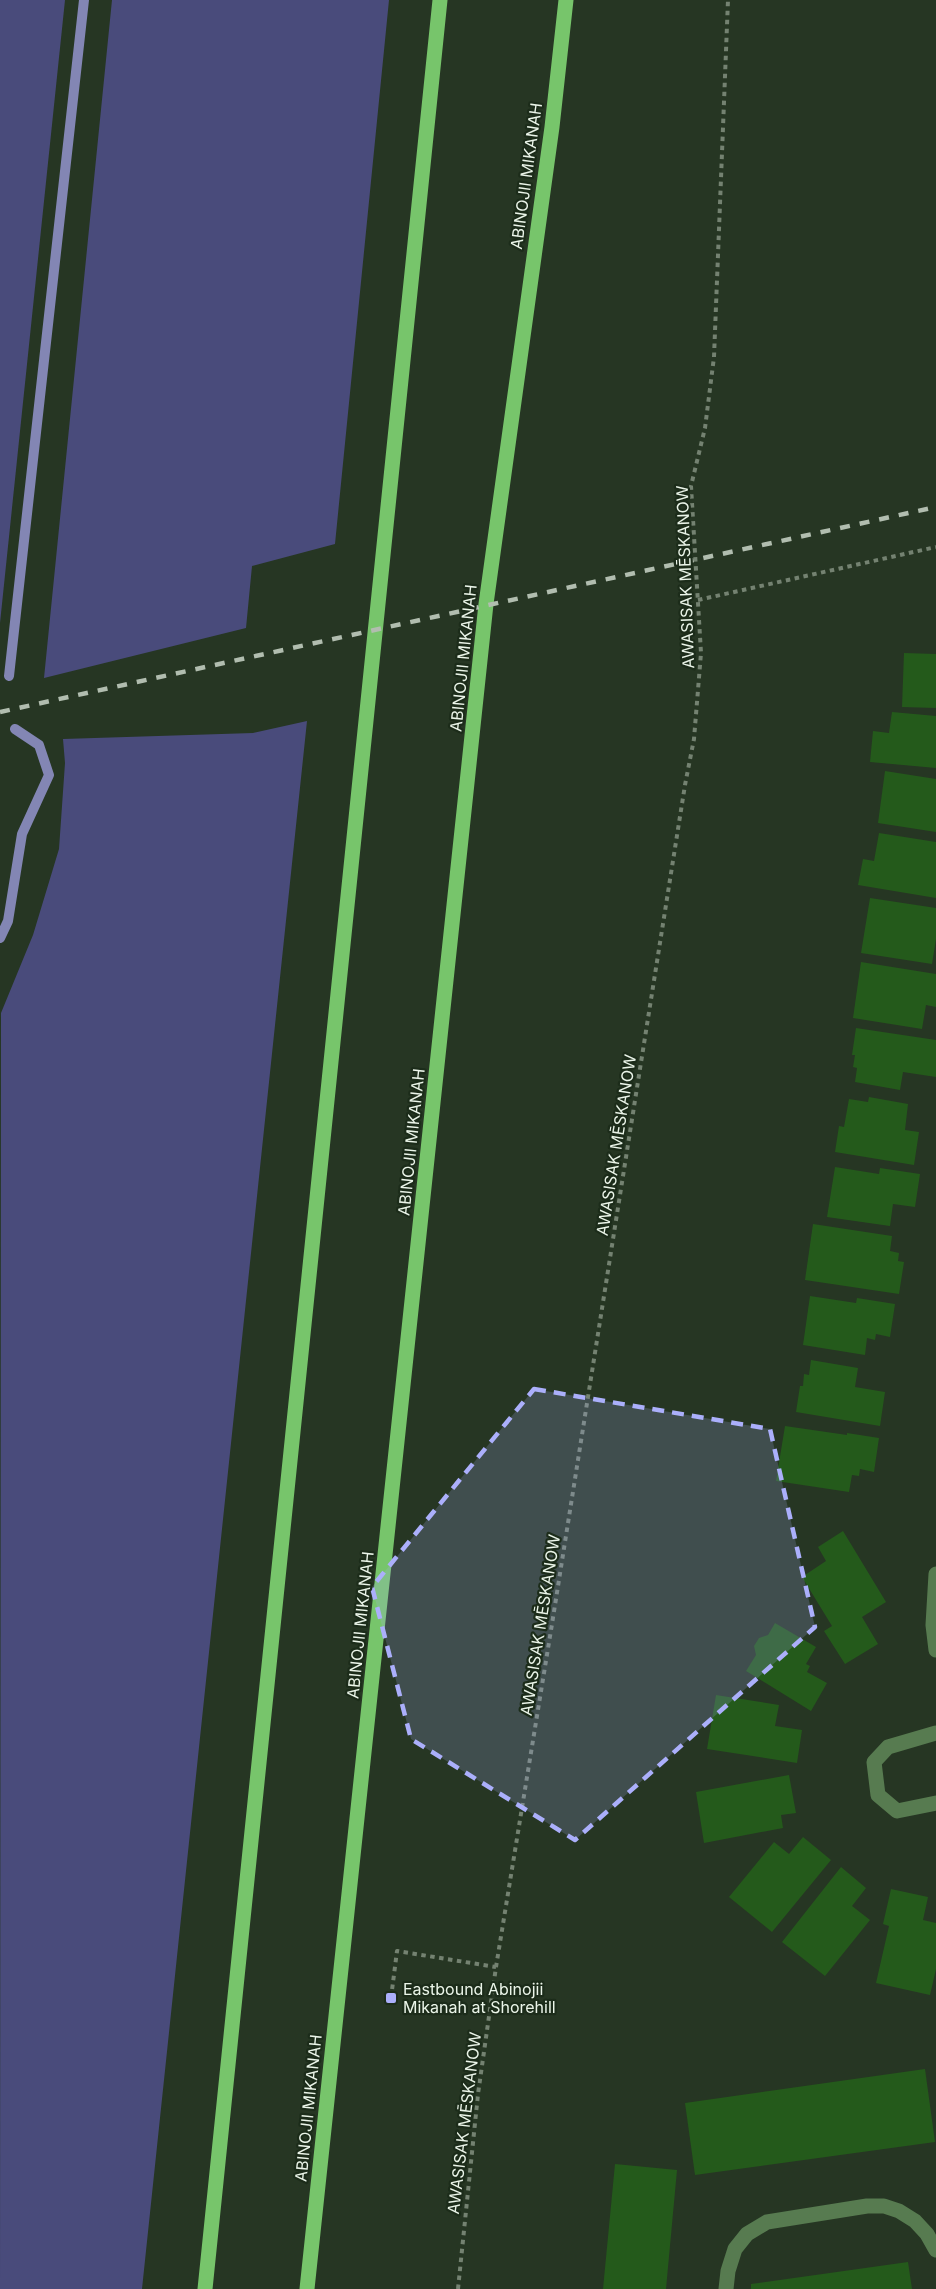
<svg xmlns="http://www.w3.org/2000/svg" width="936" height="2289" viewBox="0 0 936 2289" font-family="Inter,sans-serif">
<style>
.grass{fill:#494b7b}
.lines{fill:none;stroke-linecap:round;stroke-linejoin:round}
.stream{stroke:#8386b4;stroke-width:10}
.building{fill:#245a1b}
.path{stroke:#748271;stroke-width:4;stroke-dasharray:4.5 4.5;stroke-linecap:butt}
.lane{stroke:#577b50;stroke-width:15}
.street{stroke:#577b50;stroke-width:15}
.primary{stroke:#77c56b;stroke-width:15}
.rail{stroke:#b1bdaf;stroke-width:4.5;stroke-dasharray:10 10;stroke-linecap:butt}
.marked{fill:#abaffb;fill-opacity:0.2;stroke:#abaffb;stroke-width:4.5;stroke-dasharray:12 8;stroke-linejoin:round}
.poi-dot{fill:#abaffb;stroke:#1c2c1a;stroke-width:2}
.labels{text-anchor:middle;stroke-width:4.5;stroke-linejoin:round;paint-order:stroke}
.street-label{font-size:16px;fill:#ebf5e9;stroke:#1c2c1a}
.poi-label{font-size:16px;fill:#ebf5e9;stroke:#1c2c1a;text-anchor:start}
</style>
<rect width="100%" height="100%" fill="#263623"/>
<g class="grass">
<polygon points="0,0 65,0 0,623"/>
<polygon points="112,0 389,0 335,544 252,566 246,628 44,678"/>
<polygon points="307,721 142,2289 0,2289 1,1013 33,935 59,849 65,763 63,739 253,733"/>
</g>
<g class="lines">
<g class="stream">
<polyline points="9,676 84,0"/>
<polyline points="0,938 8,921 22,834 49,775 39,745 15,729"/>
</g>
</g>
<g class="building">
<polygon points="904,653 936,654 936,708 902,707"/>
<polygon points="892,712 936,716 936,768 870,762 873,731 889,733"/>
<polygon points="885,771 936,779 936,832 878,823"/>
<polygon points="879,833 936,842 936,898 858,885 863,859 874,861"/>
<polygon points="870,898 936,908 936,939 932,964 861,953"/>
<polygon points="861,962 936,974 936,1007 926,1005 922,1029 853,1018"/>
<polygon points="856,1028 936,1040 936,1077 903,1072 900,1090 855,1082 857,1068 853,1067 855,1055 852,1055"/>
<polygon points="869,1097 908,1104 905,1130 919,1132 914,1165 835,1152 839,1126 844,1127 849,1099 868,1102"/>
<polygon points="835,1167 879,1174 880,1168 920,1174 915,1207 893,1204 890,1226 827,1217"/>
<polygon points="813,1224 892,1236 890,1251 899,1253 898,1261 904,1262 899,1294 805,1280"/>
<polygon points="810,1296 856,1303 857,1298 895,1304 890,1337 876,1334 875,1340 867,1338 865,1355 803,1345"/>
<polygon points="811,1360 858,1368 855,1387 885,1392 880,1426 796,1412 800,1386 803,1386 804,1374 809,1375"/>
<polygon points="785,1426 847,1435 847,1433 879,1438 874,1472 860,1469 859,1476 852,1475 849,1492 776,1481"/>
<polygon points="843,1531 886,1602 862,1617 878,1644 845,1664 824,1631 832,1626 802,1577 826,1561 818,1547"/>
<polygon points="775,1623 816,1647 806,1664 810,1666 807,1672 827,1683 811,1711 746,1671 756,1655 754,1646 759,1638 768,1635"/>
<polygon points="716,1695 779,1705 775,1726 802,1730 797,1763 707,1749"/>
<polygon points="789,1775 796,1813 781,1815 783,1828 704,1843 696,1792"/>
<polygon points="803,1837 831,1860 772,1932 729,1897 774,1842 789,1854"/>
<polygon points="841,1867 866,1888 852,1906 870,1920 825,1976 782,1942"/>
<polygon points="891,1889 928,1897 923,1920 936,1923 936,1969 930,1995 876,1983 889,1926 883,1924"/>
<polygon points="925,2069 935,2142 695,2175 685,2103"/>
<polygon points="615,2164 677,2170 666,2289 603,2289"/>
<polygon points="908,2262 912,2289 751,2289 751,2284"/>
</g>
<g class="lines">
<g class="path">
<polyline points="698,600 936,547"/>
<polyline points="391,1998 397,1951 496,1967"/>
<polyline points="458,2289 478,2094 496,1967 552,1624 685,785 694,739 701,653 691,486 705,428 714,357 728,0"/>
</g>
<polyline class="lane" points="726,2289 728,2271 735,2249 747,2234 767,2222 867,2206 884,2206 899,2211 915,2221 927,2234 936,2250"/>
<g class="street">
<polyline points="936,1574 933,1625 936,1650"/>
<polyline points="936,1733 888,1747 874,1762 878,1795 897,1811 936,1803"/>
</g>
<g class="primary">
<polyline points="205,2289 440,0"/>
<polyline points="307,2289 486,604 552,127 566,0"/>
</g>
<polyline class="rail" points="0,712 936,507"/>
</g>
<path class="marked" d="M534,1389l236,40 45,198 -240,213 -164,-101 -39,-152z"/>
<rect class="poi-dot" x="385" y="1992" width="12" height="12" rx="3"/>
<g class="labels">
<g class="street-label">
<text transform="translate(526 176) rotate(-82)" y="6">ABINOJII MIKANAH</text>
<text transform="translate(685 577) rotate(-92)" y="6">AWASISAK MĒSKANOW</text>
<text transform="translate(463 658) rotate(-84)" y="6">ABINOJII MIKANAH</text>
<text transform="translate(411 1142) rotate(-84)" y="6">ABINOJII MIKANAH</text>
<text transform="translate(616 1145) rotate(-81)" y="6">AWASISAK MĒSKANOW</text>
<text transform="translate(360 1625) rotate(-84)" y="6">ABINOJII MIKANAH</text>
<text transform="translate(540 1625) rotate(-81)" y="6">AWASISAK MĒSKANOW</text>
<text transform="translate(308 2108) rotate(-84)" y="6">ABINOJII MIKANAH</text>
<text transform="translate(464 2123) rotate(-83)" y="6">AWASISAK MĒSKANOW</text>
</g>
<g class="poi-label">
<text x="403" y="1995">Eastbound Abinojii<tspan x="403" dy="18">Mikanah at Shorehill</tspan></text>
</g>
</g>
</svg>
